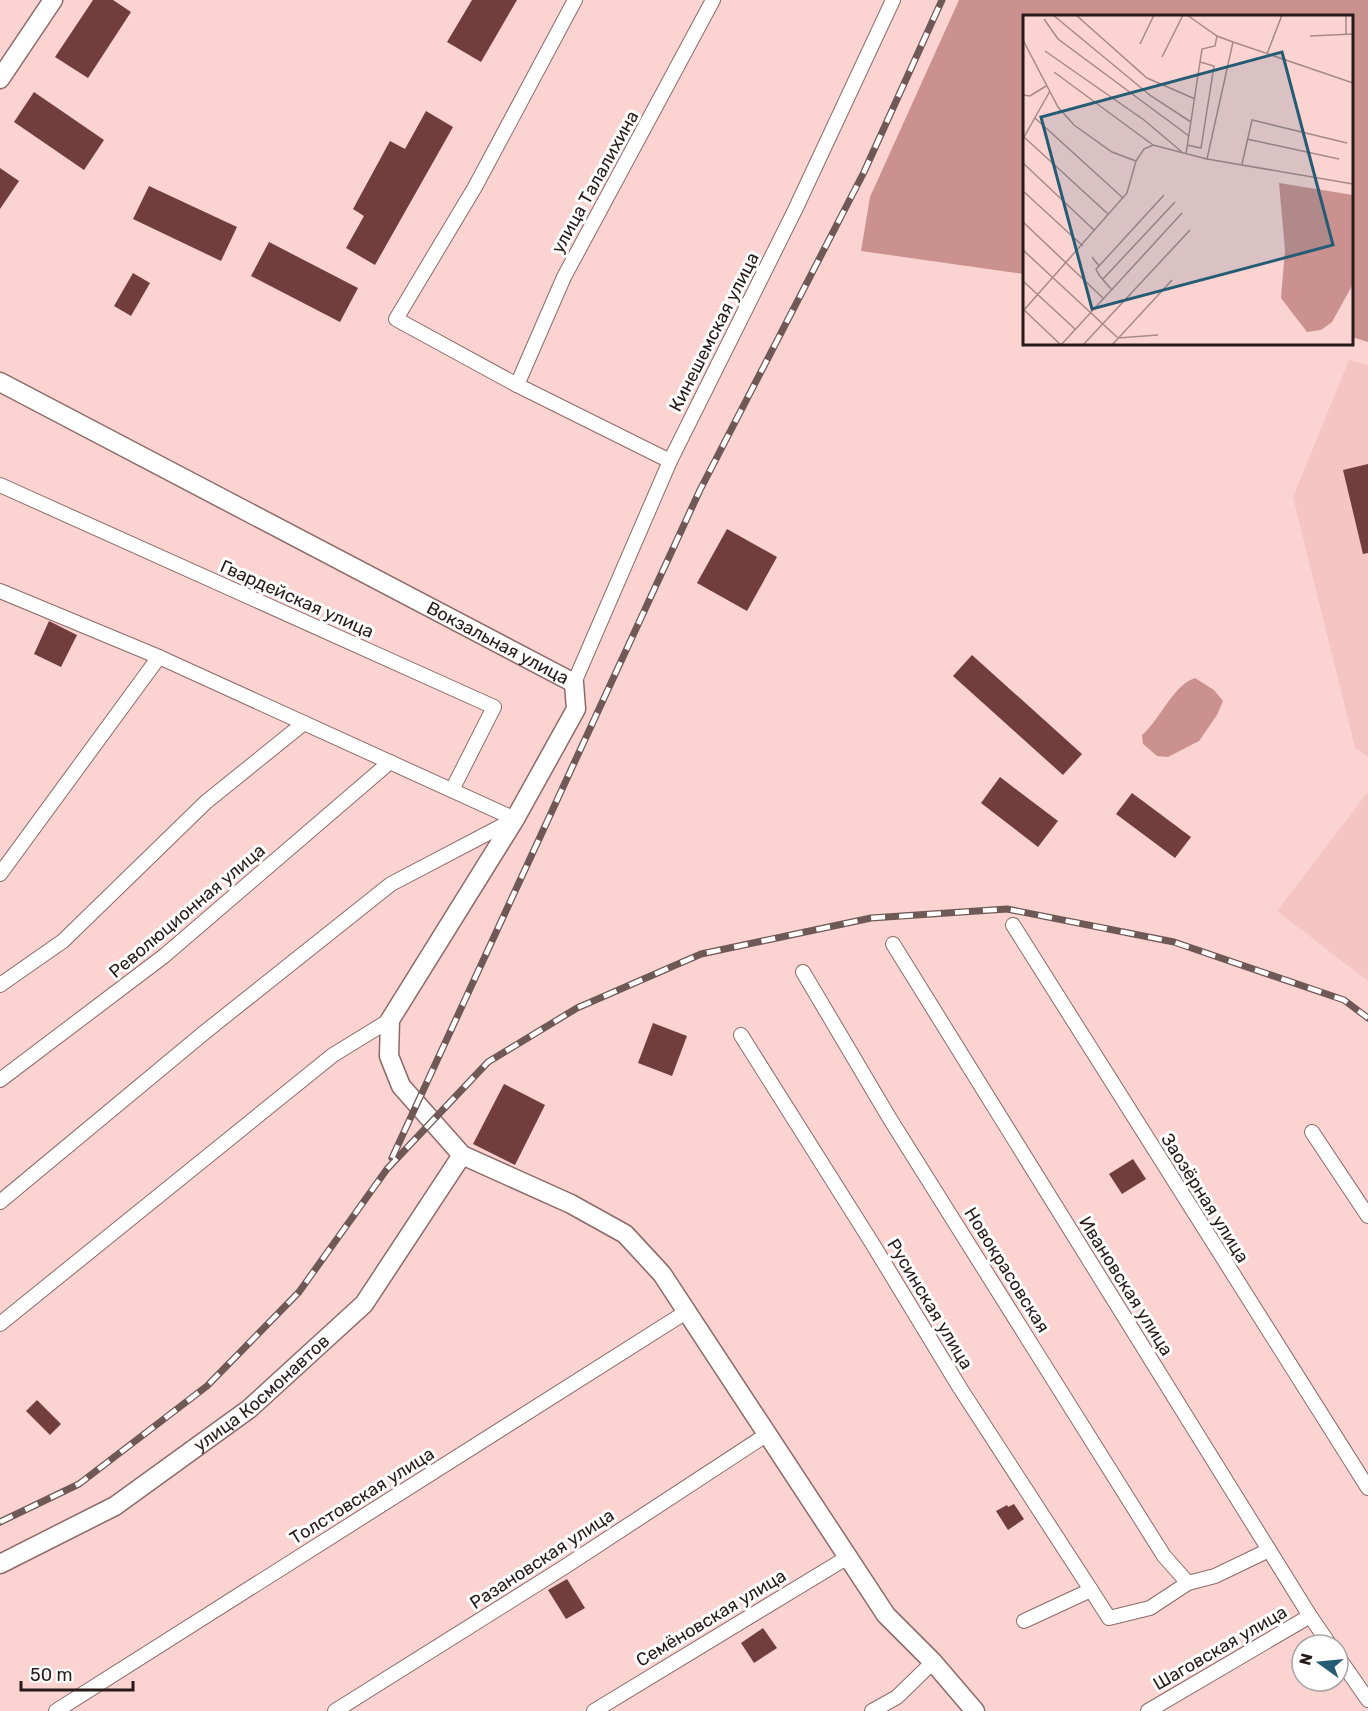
<svg xmlns="http://www.w3.org/2000/svg" width="1368" height="1711" viewBox="0 0 1368 1711" font-family="Rubik,sans-serif">
<style>
.built{fill:#f5c5c3}
.water{fill:#cb918e}
.building{fill:#713e3d}
.lines{fill:none;stroke-linecap:round;stroke-linejoin:round}
.street-casing{stroke:#8d6a68;stroke-width:16}
.secondary-casing{stroke:#8d6a68;stroke-width:21}
.street{stroke:#fff;stroke-width:14}
.secondary{stroke:#fff;stroke-width:18}
.rail-casing{stroke:#6f5957;stroke-width:7}
.rail{stroke:#fff;stroke-width:4.5;stroke-dasharray:14;stroke-linecap:butt}
.labels{text-anchor:middle;stroke-width:6;stroke-linejoin:round;paint-order:stroke}
.street-label{font-size:18px;fill:#291b1a;stroke:#fff}
.inset-road{fill:none;stroke:#a78988;stroke-width:1.5}
.view{fill:#245c76;fill-opacity:0.15;stroke:#245c76;stroke-width:3}
.inset-edge{fill:none;stroke:#291b1a;stroke-width:3}
</style>
<rect width="100%" height="100%" fill="#fbd3d1"/>
<g class="built">
<polygon points="1349,360 1368,365 1368,757 1355,748 1293,497"/>
<polygon points="1368,792 1368,981 1277,911"/>
</g>
<g class="water">
<polygon points="959,0 1368,0 1368,342 1352,337 1352,16 1024,16 1024,274 861,251 870,197"/>
<path d="M1195,678l19,12 9,11 -6,14 -18,26 -31,16 -11,-1 -14,-12 -1,-9c18,-15 31,-50 53,-57z"/>
</g>
<g class="building">
<polygon points="93,0 113,0 131,12 88,78 55,57"/>
<polygon points="472,0 517,0 481,62 447,42"/>
<polygon points="34,92 104,140 84,170 14,122"/>
<polygon points="426,111 453,127 375,265 346,248 364,216 353,209 390,141 405,149"/>
<polygon points="0,168 19,181 0,209"/>
<polygon points="149,186 237,227 221,261 133,219"/>
<polygon points="269,242 358,288 340,322 251,276"/>
<polygon points="133,273 150,283 131,316 114,306"/>
<polygon points="1368,464 1368,553 1363,554 1343,470"/>
<polygon points="727,529 777,557 747,611 697,583"/>
<polygon points="49,621 77,635 61,667 34,654"/>
<polygon points="972,655 1082,754 1063,775 953,676"/>
<polygon points="1000,777 1058,821 1038,847 981,803"/>
<polygon points="1132,793 1191,837 1175,858 1116,814"/>
<polygon points="653,1023 687,1036 672,1076 638,1063"/>
<polygon points="504,1084 545,1105 515,1165 473,1144"/>
<polygon points="1133,1159 1146,1179 1122,1194 1109,1174"/>
<polygon points="37,1400 61,1424 50,1435 26,1411"/>
<polygon points="1014,1504 1024,1519 1008,1530 996,1511 1007,1505 1008,1507"/>
<polygon points="567,1579 585,1608 566,1619 548,1590"/>
<polygon points="763,1628 777,1648 754,1663 741,1643"/>
</g>
<g class="lines">
<defs>
<g id="street">
<polyline points="575,0 475,187 396,319 517,385 670,461"/>
<polyline points="517,385 564,277 713,0"/>
<polyline points="0,485 494,707 452,790"/>
<polyline points="0,591 159,657 515,819"/>
<polyline points="574,683 670,461 795,210 893,0"/>
<polyline points="0,874 159,657"/>
<polyline points="1013,925 1368,1488"/>
<polyline points="893,944 1310,1616 1330,1645"/>
<polyline points="803,972 890,1119 1164,1556 1188,1583"/>
<polyline points="0,985 63,941 206,802 304,723"/>
<polyline points="741,1035 872,1243 960,1388 1091,1590"/>
<polyline points="0,1080 164,956 390,762"/>
<polyline points="1312,1132 1368,1216"/>
<polyline points="0,1202 205,1032 391,884 515,819"/>
<polyline points="0,1324 333,1055 390,1020"/>
<polyline points="1024,1621 1091,1590 1109,1618 1150,1608 1188,1583 1215,1576 1269,1550"/>
<polyline points="1338,1657 1368,1700"/>
<polyline points="56,1711 686,1312"/>
<polyline points="335,1711 566,1566 766,1435"/>
<polyline points="594,1711 848,1557"/>
<polyline points="872,1711 897,1697 933,1662"/>
<polyline points="1148,1711 1310,1616"/>
</g>
<g id="secondary">
<polyline points="0,79 53,0"/>
<path id="s1" d="M0,382l574,301 2,26 -61,110 -125,201 -1,36 12,30 61,69 109,49 54,30 37,40 224,341 47,47 42,49"/>
<path id="s2" d="M0,1564l115,-58 134,-97 115,-105 98,-149"/>
</g>
</defs>
<use href="#street" class="street-casing"/>
<use href="#secondary" class="secondary-casing"/>
<use href="#street" class="street"/>
<use href="#secondary" class="secondary"/>
<defs>
<g id="rail">
<polyline points="392,1158 700,490 864,172 942,0"/>
<polyline points="0,1522 79,1484 207,1386 299,1292 387,1169 488,1062 577,1008 701,954 871,918 1007,909 1174,942 1344,1000 1368,1018"/>
</g>
</defs>
<use href="#rail" class="rail-casing"/>
<use href="#rail" class="rail"/>
</g>
<g class="labels">
<g class="street-label">
<text transform="translate(595 182) rotate(-61)" y="6">улица Талалихина</text>
<text transform="translate(714 332) rotate(-63)" y="6">Кинешемская улица</text>
<text transform="translate(297 599) rotate(24)" y="6">Гвардейская улица</text>
<text dy="6" stroke="none"><textPath href="#s1" startOffset="562">Вокзальная улица</textPath></text>
<text transform="translate(187 911) rotate(-40)" y="6">Революционная улица</text>
<text transform="translate(1205 1198) rotate(58)" y="6">Заозёрная улица</text>
<text transform="translate(1007 1270) rotate(58)" y="6">Новокрасовская</text>
<text transform="translate(1126 1286) rotate(58)" y="6">Ивановская улица</text>
<text transform="translate(930 1304) rotate(59)" y="6">Русинская улица</text>
<text dy="6" stroke="none"><textPath href="#s2" startOffset="314">улица Космонавтов</textPath></text>
<text transform="translate(362 1496) rotate(-32)" y="6">Толстовская улица</text>
<text transform="translate(542 1559) rotate(-33)" y="6">Разановская улица</text>
<text transform="translate(711 1618) rotate(-31)" y="6">Семёновская улица</text>
<text transform="translate(1220 1648) rotate(-30)" y="6">Шаговская улица</text>
</g>
</g>
<g transform="translate(1023 15)">
<rect width="330" height="330" fill="#fbd3d1"/>
<path d="M256,168l74,12v89l-21,38 -11,8 -14,2 -26,-34 4,-48z" fill="#cb918e"/>
<path class="inset-road" d="M30,0l98,81 40,26M53,0l71,63 48,21M164,0l30,21 16,6M21,4l14,20 131,97M323,19v-19M287,21l43,-2M0,25l35,67 16,18 38,27 24,9 8,-12 9,-4 54,14 26,-117 120,41M117,29l14,-29M22,36l99,69 38,32M244,39l15,-39M139,42l21,-42M31,57l99,73M0,80l7,1 16,-10M12,103l88,80M1,122l84,77M1,122l26,-46M224,124l92,20M164,130l14,3 13,-82 -14,-4M163,139l16,-105 13,-3 2,-10M184,144l146,25M0,148l71,67M219,149l10,-44 95,23M0,176l60,55M0,207l80,76M0,235l95,88 40,-3M69,242l7,9 -3,3 3,6 12,14M76,251l65,-71M80,264l72,-77M0,266l52,48M0,294l38,36 121,-132M1,295l103,-117 9,-32M60,330l107,-115M89,330l60,-65"/>
<path class="view" d="M259,37l51,193 -241,64 -51,-192z"/>
<rect width="330" height="330" class="inset-edge"/>
</g>
<g transform="translate(1320 1663) rotate(285)"><circle r="28" fill="#ffffff" stroke="#a9a4a3" stroke-width="1.5"/>
<path d="M0-4.5L10 22L0 15L-10 22Z" fill="#245c76"/>
<text y="-9" font-size="16" font-weight="bold" text-anchor="middle" fill="#291b1a">N</text>
</g>
<path d="M21 1681v9h112v-9" fill="none" stroke="#291b1a" stroke-width="3"/>
<text x="30" y="1681" font-size="18" fill="#291b1a" stroke="#ffffff" stroke-width="4.5" paint-order="stroke">50 m</text>
</svg>
